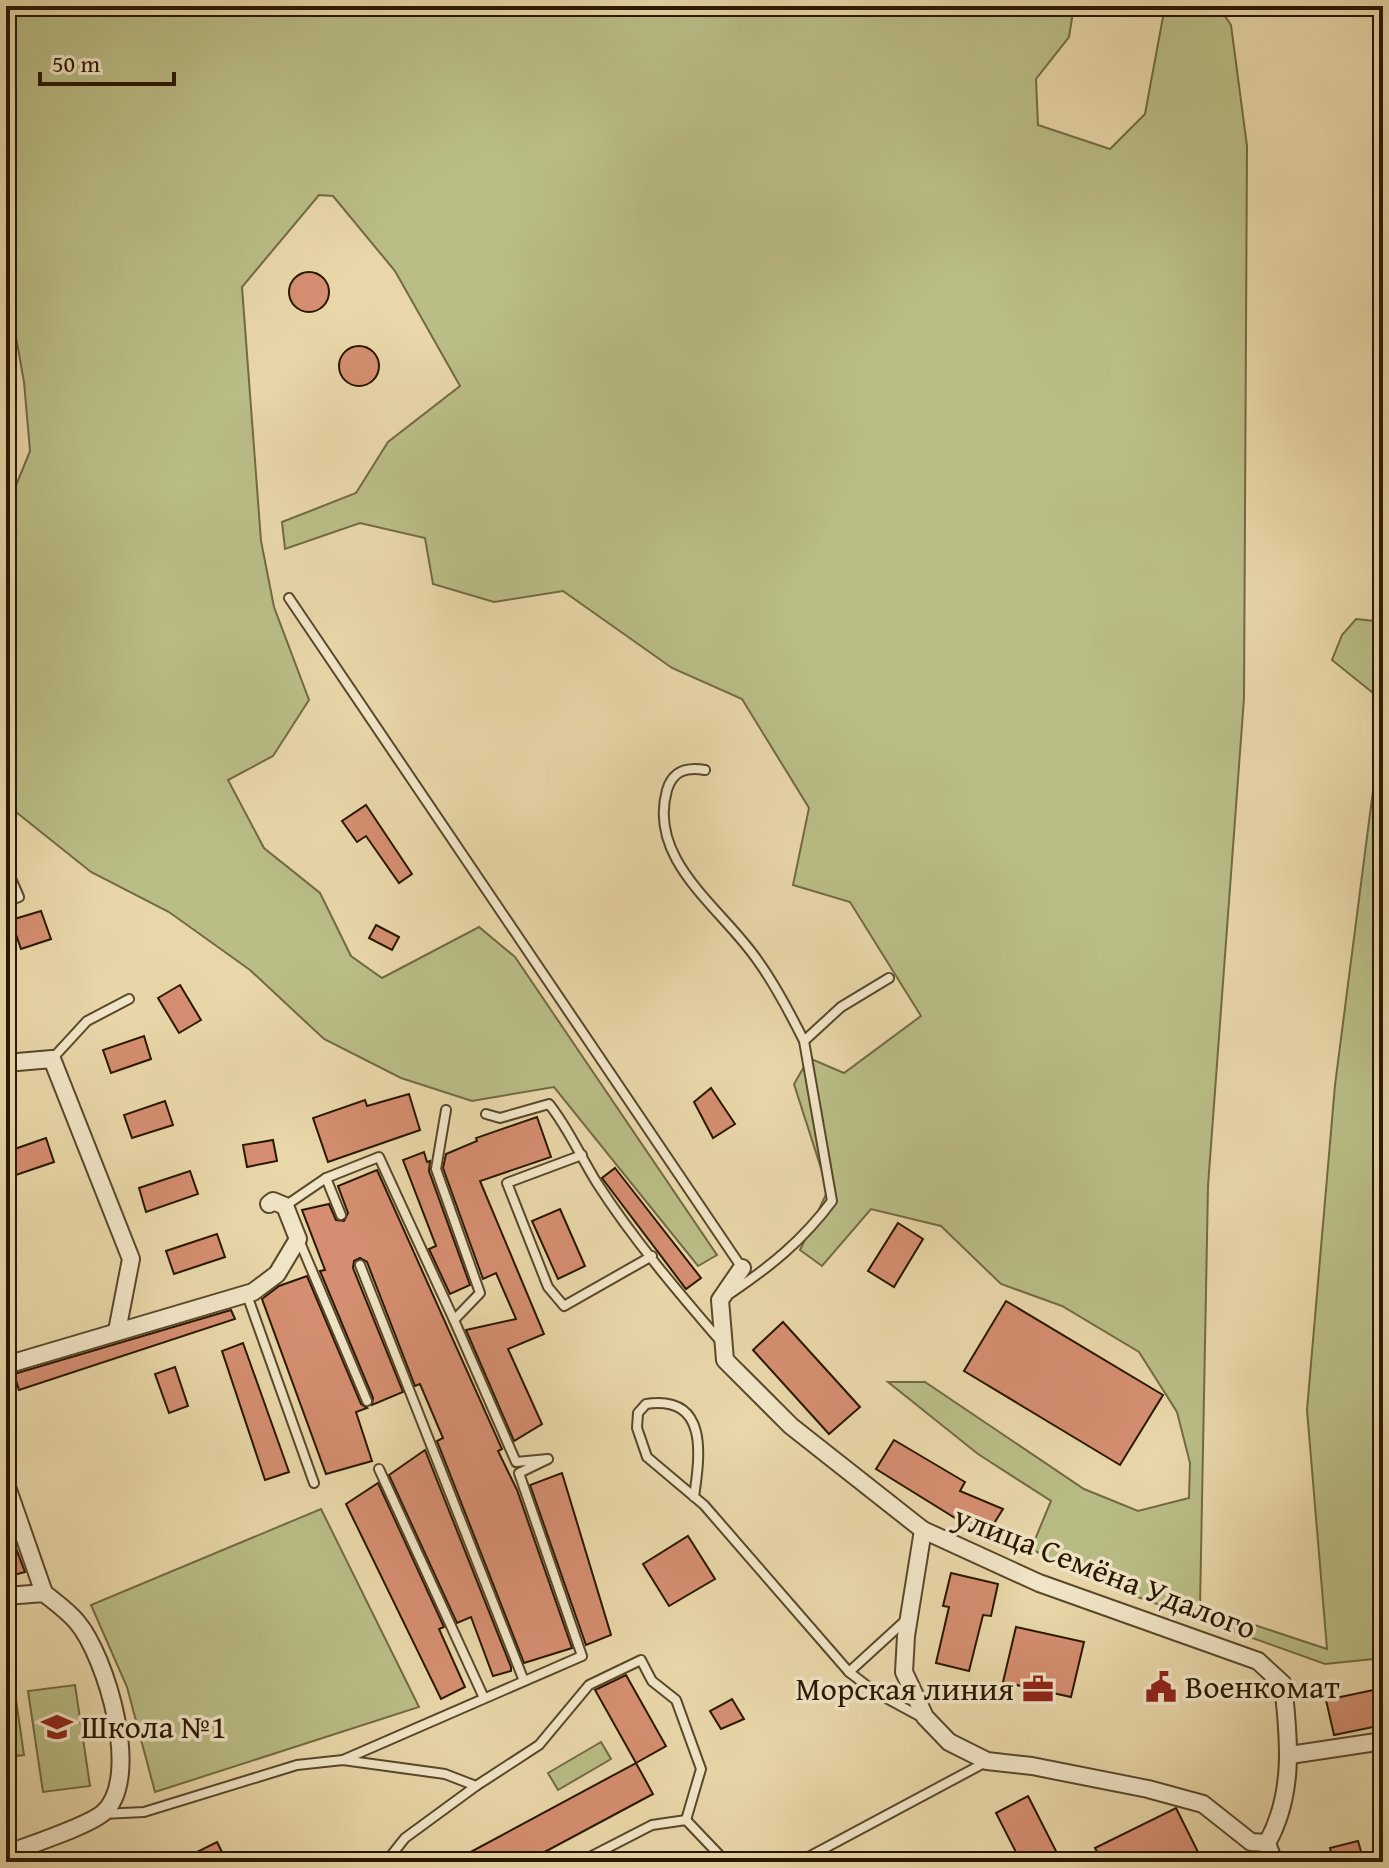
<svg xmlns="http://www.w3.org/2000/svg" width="1389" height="1868" viewBox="0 0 1389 1868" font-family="'Gentium Book Plus',serif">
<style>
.green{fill:#babd86;stroke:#726a43;stroke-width:2}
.building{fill:#d58e71;stroke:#291800;stroke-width:2}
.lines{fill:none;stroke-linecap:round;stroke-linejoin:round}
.service-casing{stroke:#59482a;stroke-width:12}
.minor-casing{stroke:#59482a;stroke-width:20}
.service{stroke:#f1e5c7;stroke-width:8}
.minor{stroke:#f1e5c7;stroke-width:16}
.labels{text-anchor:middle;stroke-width:7;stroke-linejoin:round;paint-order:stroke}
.street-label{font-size:32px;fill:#291800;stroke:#f1e5c7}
.poi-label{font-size:32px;fill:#291800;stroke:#f1e5c7;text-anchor:start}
</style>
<rect width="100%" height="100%" fill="#e9d7a9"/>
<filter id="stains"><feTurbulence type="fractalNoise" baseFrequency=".0025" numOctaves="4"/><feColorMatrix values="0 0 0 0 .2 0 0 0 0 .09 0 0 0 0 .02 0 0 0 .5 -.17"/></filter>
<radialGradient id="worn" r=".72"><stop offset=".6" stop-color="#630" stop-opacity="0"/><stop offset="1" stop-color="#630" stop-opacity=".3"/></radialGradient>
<g class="green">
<polygon points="6,6 1074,6 1069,37 1036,79 1038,125 1110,149 1145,114 1165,6 1218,6 1231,25 1247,146 1244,698 1208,1186 1200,1607 1327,1649 1307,1410 1335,1085 1383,713 1383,1658 1325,1664 1110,1587 1031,1549 1051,1501 978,1454 888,1382 925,1382 1084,1489 1138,1511 1189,1498 1190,1463 1177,1412 1139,1352 1062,1306 1001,1284 941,1226 871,1209 822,1266 800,1250 828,1190 794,1084 809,1058 844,1073 921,1016 850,902 793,885 809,808 742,699 672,668 563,591 494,602 433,584 425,538 360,523 285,549 282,522 356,493 388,442 460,386 395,271 333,196 319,195 242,287 261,541 274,607 309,700 273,756 228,780 264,848 320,893 351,956 382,978 479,927 515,957 717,1255 698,1266 554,1087 472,1101 401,1078 324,1039 250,970 169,912 91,872 6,804 6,510 30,451 24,382 6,281"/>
<polygon points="1356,619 1383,622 1383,701 1332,660 1342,635"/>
<polygon points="321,1509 419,1707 155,1792 127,1687 91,1605"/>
<polygon points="75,1685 90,1786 43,1792 28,1691"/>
<polygon points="14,1686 24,1755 6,1757 6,1687"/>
<polygon points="601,1742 611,1759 558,1790 548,1773"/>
</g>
<g class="building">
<circle cx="309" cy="292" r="20"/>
<circle cx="359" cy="366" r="20"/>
<polygon points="366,805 412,874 399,883 366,836 357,842 342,821"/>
<polygon points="41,911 51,939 21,949 11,920"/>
<polygon points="376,925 399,937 392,950 369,938"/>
<polygon points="180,985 201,1020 179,1033 158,998"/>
<polygon points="144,1036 151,1059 111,1073 103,1050"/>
<polygon points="711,1088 735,1124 713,1138 694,1102"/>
<polygon points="409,1094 420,1130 328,1162 313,1118 365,1100 367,1106"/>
<polygon points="165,1101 173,1125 132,1138 124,1115"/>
<polygon points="537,1117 551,1157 480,1181 544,1334 508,1349 542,1424 514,1441 466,1330 516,1319 496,1273 483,1279 443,1168 446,1154 477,1141 476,1138"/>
<polygon points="46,1138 54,1162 13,1176 6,1152"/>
<polygon points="273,1140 277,1161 247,1167 243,1145"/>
<polygon points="424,1152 427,1162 430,1161 429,1171 470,1285 450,1294 429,1249 436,1246 403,1160"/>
<polygon points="615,1168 701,1278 686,1289 602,1178"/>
<polygon points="377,1170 502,1449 498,1451 517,1490 572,1648 524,1663 437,1441 443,1438 420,1384 415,1386 367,1262 360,1258 354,1261 353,1268 403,1392 372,1405 373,1398 320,1271 325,1270 302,1210 329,1204 336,1220 344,1221 348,1213 338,1186"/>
<polygon points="190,1171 198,1194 146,1212 139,1188"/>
<polygon points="560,1209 585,1266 558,1279 532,1221"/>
<polygon points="898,1223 923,1239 894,1287 868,1271"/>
<polygon points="217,1234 225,1257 174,1274 166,1251"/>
<polygon points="307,1276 361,1404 367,1408 356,1412 372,1461 326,1474 262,1299 279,1286"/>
<polygon points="1006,1301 1163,1395 1120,1465 964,1371"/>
<polygon points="231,1310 235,1319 19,1390 14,1374"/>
<polygon points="783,1322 860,1407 829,1434 753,1350"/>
<polygon points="243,1343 289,1472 265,1480 222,1351"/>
<polygon points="175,1367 188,1406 169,1413 155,1374"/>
<polygon points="894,1440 965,1482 960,1491 1003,1509 988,1533 968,1526 876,1469"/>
<polygon points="425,1450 511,1667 511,1671 493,1676 471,1617 457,1623 389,1475"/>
<polygon points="562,1473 611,1635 586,1645 530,1485"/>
<polygon points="378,1483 444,1627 439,1629 465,1687 441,1699 346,1504"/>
<polygon points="6,1522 25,1572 6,1577"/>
<polygon points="688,1536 715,1579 669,1606 643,1564"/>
<polygon points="951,1573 998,1584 991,1616 983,1615 969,1671 936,1663 949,1607 943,1606"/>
<polygon points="1016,1627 1084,1642 1071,1697 1003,1682"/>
<polygon points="626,1675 666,1746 636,1763 595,1690"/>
<polygon points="1383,1688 1383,1725 1334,1735 1326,1700"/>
<polygon points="732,1699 744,1719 721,1729 710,1711"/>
<polygon points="636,1763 653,1794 526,1862 452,1862"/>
<polygon points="1028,1796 1058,1855 1044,1862 1021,1862 996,1813"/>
<polygon points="1176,1808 1203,1862 1142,1862 1138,1853 1119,1862 1102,1862 1095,1848"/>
<polygon points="1358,1841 1364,1862 1333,1862 1330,1848"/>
<polygon points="217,1842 227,1862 177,1862"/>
</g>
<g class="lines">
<defs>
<g id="service">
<polyline points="289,598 742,1268"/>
<path d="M705,770c-18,-3 -32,0 -38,20 -20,71 55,118 91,171 18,25 32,52 46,80"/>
<polyline points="6,867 19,897 6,902"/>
<polyline points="52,1059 87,1021 129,999"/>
<path d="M486,1114l14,4 49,-14c20,25 31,52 48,79 36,56 81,109 125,160"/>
<polyline points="582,1155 507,1183 548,1287 564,1306 652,1256"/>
<polyline points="326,1178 379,1157 454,1320"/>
<polyline points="285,1206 326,1178 341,1215"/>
<polyline points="299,1240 367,1401"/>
<polyline points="360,1265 524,1681"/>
<path d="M731,1293c40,-27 72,-53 101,-92l-28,-160 37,-34 48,-29"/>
<polyline points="247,1295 314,1483"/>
<polyline points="379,1469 484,1698"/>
<path d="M694,1497c6,-42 15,-102 -48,-93l-8,9 -1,15 10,29 57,48 145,167 26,20 48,26"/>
<polyline points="849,1672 907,1619"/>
<polyline points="343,1760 582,1656 519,1473 548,1459 516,1462 454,1320 480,1293 436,1169 446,1110"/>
<polyline points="476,1786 539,1745 589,1685 641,1660 652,1681 676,1700 701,1769 686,1820"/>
<polyline points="102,1814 144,1812 297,1765 343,1760 445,1774 476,1786 405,1838 386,1862"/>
<polyline points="580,1862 652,1825 686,1820 726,1862"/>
<polyline points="799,1862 986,1762"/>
</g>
<g id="minor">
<polyline points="6,1063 52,1059 131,1259 117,1331"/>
<path d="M742,1268l-22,32 5,60 66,66 132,104 116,53 219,78 25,23c6,53 12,110 -16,159l7,19"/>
<polyline points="6,1365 253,1292 277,1274 298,1239 285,1206 273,1201 269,1204"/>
<polyline points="6,1484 44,1593"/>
<polyline points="923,1530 906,1636 904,1672 925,1717 949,1742 987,1761 1032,1766 1148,1789 1203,1804 1251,1842 1267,1843"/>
<path d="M6,1596l38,-3c11,9 24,18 33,29 29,34 66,157 26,191 -17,14 -74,32 -97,41"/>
<polyline points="1290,1755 1383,1741"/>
</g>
</defs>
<use href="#service" class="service-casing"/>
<use href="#minor" class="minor-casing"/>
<use href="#service" class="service"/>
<use href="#minor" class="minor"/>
</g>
<defs>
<symbol id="civic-bare" viewBox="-9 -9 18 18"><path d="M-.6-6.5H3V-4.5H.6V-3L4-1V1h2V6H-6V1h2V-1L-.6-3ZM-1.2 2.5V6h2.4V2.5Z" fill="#8f2418" stroke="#f1e5c7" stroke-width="2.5" paint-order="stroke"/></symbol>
<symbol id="office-bare" viewBox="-9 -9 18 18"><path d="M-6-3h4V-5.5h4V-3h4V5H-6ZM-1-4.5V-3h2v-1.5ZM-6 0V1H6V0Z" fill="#8f2418" stroke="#f1e5c7" stroke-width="2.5" paint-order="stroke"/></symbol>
<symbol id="school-bare" viewBox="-9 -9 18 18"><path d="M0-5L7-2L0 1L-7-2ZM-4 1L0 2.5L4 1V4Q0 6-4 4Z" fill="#8f2418" stroke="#f1e5c7" stroke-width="2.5" paint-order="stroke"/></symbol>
</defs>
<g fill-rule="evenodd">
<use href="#civic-bare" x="1139" y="1665" width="44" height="44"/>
<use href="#office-bare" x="1016" y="1667" width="44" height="44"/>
<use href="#school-bare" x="35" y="1705" width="44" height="44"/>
</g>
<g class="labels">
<g class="street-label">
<text transform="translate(1105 1572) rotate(21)" y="11">улица Семёна Удалого</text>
</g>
<g class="poi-label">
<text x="1185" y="1698">Военкомат</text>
<text x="1014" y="1700" text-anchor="end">Морская линия</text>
<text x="81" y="1738">Школа №1</text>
</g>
</g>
<rect width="1389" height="1868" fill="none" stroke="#e9d7a9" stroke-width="32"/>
<rect x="8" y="8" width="1373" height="1852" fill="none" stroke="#291800" stroke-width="4"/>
<rect x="16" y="16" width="1357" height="1836" fill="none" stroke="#291800" stroke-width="2"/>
<path d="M40 72v12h134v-12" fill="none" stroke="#291800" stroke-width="4"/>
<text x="52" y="72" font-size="24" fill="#291800" stroke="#f1e5c7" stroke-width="6" paint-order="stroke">50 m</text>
<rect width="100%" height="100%" filter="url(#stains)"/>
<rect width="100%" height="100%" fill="url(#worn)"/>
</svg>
